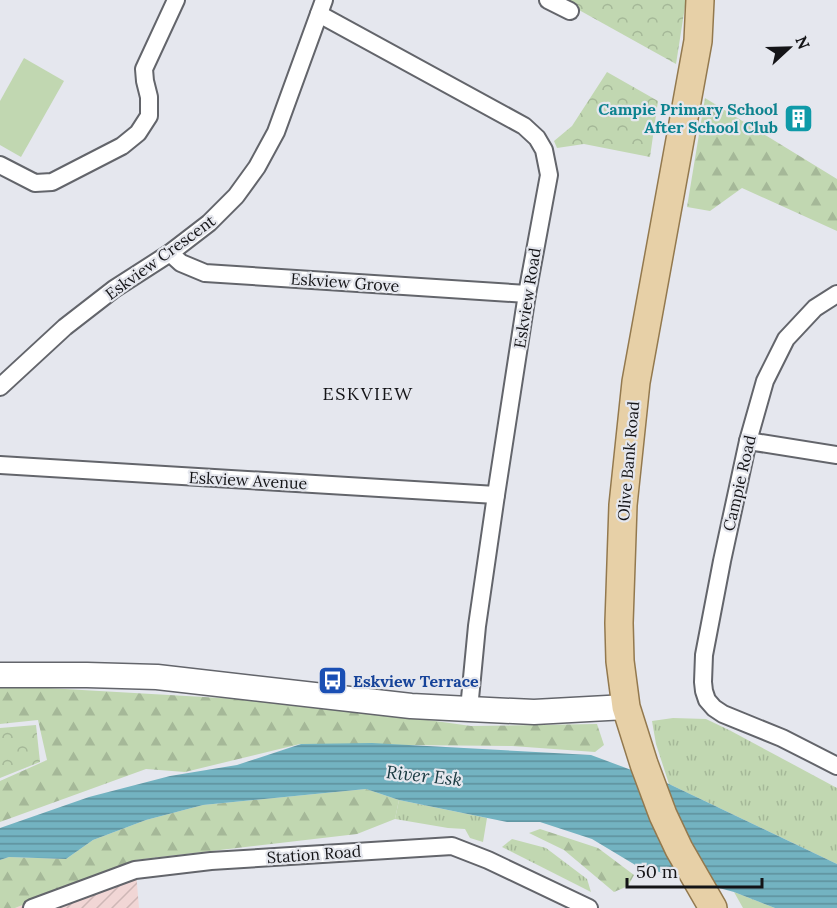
<svg xmlns="http://www.w3.org/2000/svg" width="837" height="908" viewBox="0 0 837 908" font-family="Lora,serif">
<style>
.industrial{fill:url(#industrial-furrows)}
.grass{fill:url(#grass-tufts)}
.forest{fill:url(#forest-firs)}
.park{fill:url(#park-crowns)}
.pitch{fill:#c1d7b1}
.water{fill:url(#water-rules)}
.lines{fill:none;stroke-linecap:round;stroke-linejoin:round}
.minor-casing{stroke:#63656b;stroke-width:20}
.secondary-casing{stroke:#63656b;stroke-width:27}
.primary-casing{stroke:#93794e;stroke-width:30}
.minor{stroke:#fff;stroke-width:16}
.secondary{stroke:#fff;stroke-width:24}
.primary{stroke:#e7d0a7;stroke-width:27}
.labels{text-anchor:middle;stroke-width:4.5;stroke-linejoin:round;paint-order:stroke}
.culture-label{font-size:16px;font-weight:bold;fill:#0d838f;stroke:#e5e7ee;text-anchor:end}
.street-label{font-size:16px;fill:#141417;stroke:#e5e7ee}
.transit-label{font-size:16px;font-weight:bold;fill:#164399;stroke:#e5e7ee;text-anchor:start}
.neighbourhood-label{font-size:18px;letter-spacing:1.5px;fill:#141417;stroke:#e5e7ee}
.water-label{font-size:18px;font-style:italic;fill:#193940;stroke:#e5e7ee}
</style>
<defs>
<pattern id="industrial-furrows" width="10" height="10" patternUnits="userSpaceOnUse" patternTransform="scale(1.5)"><rect width="10" height="10" fill="#f1d6d5"/><path d="M-1 1l2-2M0 10L10 0M9 11l2-2" fill="none" stroke="#ceb7b6"/></pattern>
<pattern id="grass-tufts" width="24" height="20" patternUnits="userSpaceOnUse" patternTransform="scale(1.5)"><rect width="24" height="20" fill="#c1d7b1"/><path d="M3 7l-1-3M5 7V3M7 7l1-3M15 17l-1-3M17 17v-4M19 17l1-3" fill="none" stroke="#a5b898"/></pattern>
<pattern id="forest-firs" width="22" height="20" patternUnits="userSpaceOnUse" patternTransform="scale(1.5)"><rect width="22" height="20" fill="#c1d7b1"/><path d="M5 1l3.5 6h-7zM16 11l3.5 6h-7z" fill="#a5b898"/></pattern>
<pattern id="park-crowns" width="20" height="18" patternUnits="userSpaceOnUse" patternTransform="scale(1.5)"><rect width="20" height="18" fill="#c1d7b1"/><path d="M2 6a3 3 0 1 1 6 0M12 15a3 3 0 1 1 6 0" fill="none" stroke="#a5b898"/></pattern>
<pattern id="water-rules" width="6" height="5" patternUnits="userSpaceOnUse" patternTransform="scale(1.5)"><rect width="6" height="5" fill="#73b3c1"/><path d="M0 2.5h6" fill="none" stroke="#5d909c"/></pattern>
</defs>
<rect width="100%" height="100%" fill="#e5e7ee"/>
<polygon class="industrial" points="135,860 139,908 15,908"/>
<g class="grass">
<polygon points="673,718 706,719 731,731 837,788 837,864 669,784 656,744 652,721"/>
<polygon points="399,800 487,818 483,842 470,838 465,829 448,828 395,819"/>
<polygon points="512,839 546,848 587,879 591,892 502,847"/>
</g>
<g class="forest">
<polygon points="705,98 837,179 837,231 742,188 710,211 687,207"/>
<polygon points="30,687 306,703 471,726 597,724 604,745 595,752 512,746 300,744 185,772 146,769 0,822 0,781 47,760 38,720 0,724 0,688"/>
<polygon points="366,789 399,800 395,819 357,834 135,860 15,908 0,908 0,860 9,857 66,859 93,840 146,820 203,805"/>
<polygon points="540,829 598,848 634,875 628,886 614,892 564,850 529,833"/>
</g>
<g class="park">
<polygon points="561,0 686,0 676,64"/>
<polygon points="607,72 658,101 650,157 584,144 557,148 554,141 572,126"/>
<polygon points="36,725 40,762 0,778 0,728"/>
<polygon points="734,892 775,908 743,908"/>
</g>
<polygon class="pitch" points="24,58 64,81 21,157 0,145 0,101"/>
<polygon class="water" points="372,743 591,755 669,784 837,864 837,908 775,908 734,892 637,866 592,839 540,822 507,822 399,800 366,789 203,805 146,820 93,840 66,859 9,857 0,860 0,828 89,797 170,776 237,765 301,744"/>
<g class="lines">
<defs>
<g id="minor">
<polyline points="548,0 570,11"/>
<polyline points="319,14 524,126 537,138 544,150 549,175 527,294 496,495 477,626 469,709"/>
<polyline points="0,165 35,183 52,182 122,146 138,133 149,116 149,97 145,81 144,69 176,0"/>
<polyline points="170,253 181,263 205,273 527,294"/>
<polyline points="837,294 815,308 786,339 765,381 748,441 722,561 704,655 703,682 704,691 707,700 714,708 723,714 782,738 837,766"/>
<polyline points="0,387 65,327 114,289 170,253 209,223 236,196 257,167 276,132 324,0"/>
<polyline points="748,441 837,455"/>
<polyline points="0,465 496,495"/>
<polyline points="32,908 135,870 211,861 452,846 488,860 589,908"/>
</g>
<polyline id="secondary" points="0,675 87,675 157,677 411,706 469,709 534,712 626,707"/>
<polyline id="primary" points="700,0 698,41 636,382 623,505 619,623 620,661 626,707 644,764 663,815 679,849 713,908"/>
</defs>
<use href="#minor" class="minor-casing"/>
<use href="#secondary" class="secondary-casing"/>
<use href="#primary" class="primary-casing"/>
<use href="#minor" class="minor"/>
<use href="#secondary" class="secondary"/>
<use href="#primary" class="primary"/>
</g>
<defs>
<symbol id="building-square" viewBox="-11 -11 22 22"><rect x="-9" y="-9" width="18" height="18" rx="4" fill="#0f9aa8" stroke="#e5e7ee"/><path d="M-4-6H4V6H1V3H-1V6H-4ZM-2.5-4.3h1.7v1.8h-1.7ZM.8-4.3h1.7v1.8H.8ZM-2.5-1h1.7V.8h-1.7ZM.8-1h1.7V.8H.8Z" fill="#fff"/></symbol>
<symbol id="bus-square" viewBox="-11 -11 22 22"><rect x="-9" y="-9" width="18" height="18" rx="4" fill="#1a4fb4" stroke="#e5e7ee"/><path d="M-5-6H5V4H4V6H2V4H-2V6H-4V4H-5ZM-3.5-4V0h7V-4ZM-3.5 1.2v1.5H-2V1.2ZM2 1.2v1.5H3.5V1.2Z" fill="#fff"/></symbol>
</defs>
<g fill-rule="evenodd">
<use href="#building-square" x="782" y="102" width="33" height="33"/>
<use href="#bus-square" x="316" y="664" width="33" height="33"/>
</g>
<g class="labels">
<g class="culture-label">
<text x="778" y="115">Campie Primary School<tspan x="778" dy="18">After School Club</tspan></text>
</g>
<g class="street-label">
<text transform="translate(160 257) rotate(-36)" y="6">Eskview Crescent</text>
<text transform="translate(345 282) rotate(4)" y="6">Eskview Grove</text>
<text transform="translate(527 298) rotate(-81)" y="6">Eskview Road</text>
<text transform="translate(628 461) rotate(-85)" y="6">Olive Bank Road</text>
<text transform="translate(248 480) rotate(3)" y="6">Eskview Avenue</text>
<text transform="translate(739 483) rotate(-77)" y="6">Campie Road</text>
<text transform="translate(314 854) rotate(-4)" y="6">Station Road</text>
</g>
<g class="transit-label">
<text x="353" y="687">Eskview Terrace</text>
</g>
<g class="neighbourhood-label">
<text x="368" y="400">ESKVIEW</text>
</g>
<g class="water-label">
<text transform="translate(424 776) rotate(6)" y="6">River Esk</text>
</g>
</g>
<g transform="translate(789 48) rotate(68)" stroke="#e5e7ee" stroke-width="4.5" paint-order="stroke">
<path d="M0-4.5L10 22L0 15L-10 22Z" fill="#141417"/>
<text y="-9" font-size="16" font-weight="bold" text-anchor="middle" fill="#141417">N</text>
</g>
<path d="M627 878v9h135v-9" fill="none" stroke="#141417" stroke-width="3"/>
<text x="636" y="878" font-size="18" fill="#141417" stroke="#e5e7ee" stroke-width="4.5" paint-order="stroke">50 m</text>
</svg>
